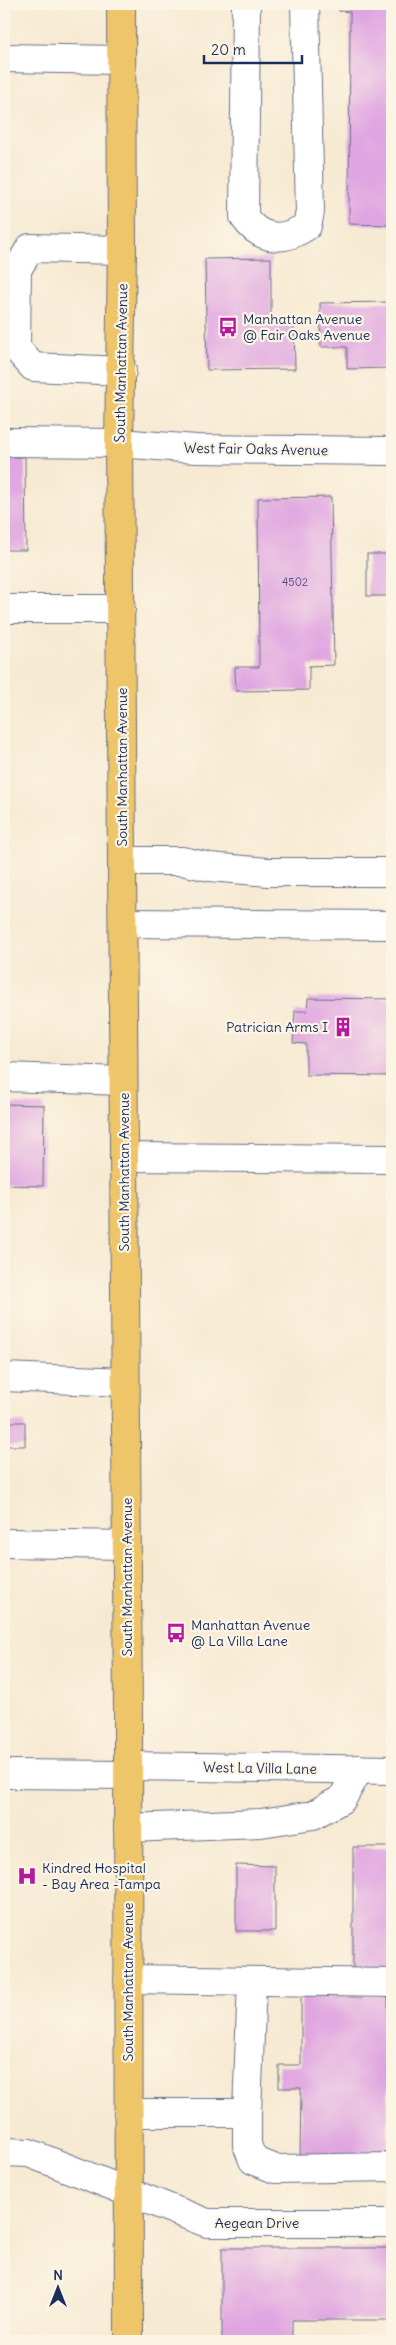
<svg xmlns="http://www.w3.org/2000/svg" width="396" height="2345" viewBox="0 0 396 2345" font-family="Delius,sans-serif">
<style>
.building{fill:#e0a6e1}
.lines{fill:none;stroke-linecap:round;stroke-linejoin:round}
.minor-casing{stroke:#687087;stroke-width:30}
.major-casing{stroke:#687087;stroke-width:30}
.minor{stroke:#fff;stroke-width:28}
.major{stroke:#eec569;stroke-width:28}
.labels{text-anchor:middle;stroke-width:4.5;stroke-linejoin:round;paint-order:stroke}
.number-label{font-size:11px;fill:#4c4d7f}
.poi-label{font-size:14px;fill:#1b2f5e;stroke:#fcf5e5;text-anchor:start}
.street-label{font-size:14px;fill:#1b2f5e;stroke:#fcf5e5}
</style>
<rect width="100%" height="100%" fill="#fcf5e5"/>
<filter id="ink" filterUnits="userSpaceOnUse"><feTurbulence type="fractalNoise" baseFrequency=".02" numOctaves="2"/><feDisplacementMap in="SourceGraphic" scale="10" xChannelSelector="R" yChannelSelector="G"/><feConvolveMatrix kernelMatrix="1 2 1 2 8 2 1 2 1" color-interpolation-filters="sRGB"/></filter>
<filter id="wash" filterUnits="userSpaceOnUse"><feTurbulence type="fractalNoise" baseFrequency=".0096" numOctaves="4" result="noise"/><feDisplacementMap in="SourceGraphic" scale="20" xChannelSelector="R" yChannelSelector="G"/><feGaussianBlur stdDeviation="1.12" result="paint"/><feColorMatrix in="noise" values="0 0 0 0 0 0 0 0 0 0 0 0 0 0 0 0 0 1.4 0 .05"/><feComposite in="paint" operator="in"/></filter>
<g filter="url(#wash)">
<rect width="100%" height="100%" fill="#f7ead3"/>
<g id="blocks">
<g class="building">
<polygon points="339,4 392,4 392,225 349,224 350,12 339,11"/>
<polygon points="271,258 271,324 294,324 295,369 207,370 205,259"/>
<polygon points="392,302 392,368 347,369 347,347 321,347 320,303"/>
<polygon points="4,457 25,457 26,550 4,550"/>
<polygon points="331,497 334,665 309,666 309,690 236,691 235,667 259,667 258,498"/>
<rect x="367" y="554" width="25" height="42"/>
<polygon points="308,998 392,999 392,1076 306,1075 306,1044 293,1043 295,1011 307,1011"/>
<polygon points="4,1104 44,1105 43,1186 4,1185"/>
<polygon points="4,1422 25,1422 25,1446 7,1446 6,1501 4,1501"/>
<rect x="353" y="1847" width="39" height="123"/>
<polygon points="236,1865 275,1866 275,1931 236,1931"/>
<polygon points="301,1995 388,1995 388,2158 300,2158 301,2088 279,2088 279,2065 301,2065"/>
<polygon points="222,2248 392,2248 392,2320 292,2320 292,2341 222,2341"/>
</g>
</g>
</g>
<g filter="url(#ink)">
<use href="#blocks" fill-opacity="0" stroke="#687087" stroke-width="1"/>
<g class="lines">
<defs>
<g id="minor">
<path d="M246,4l-2,213c17,24 39,25 63,9l3,-14 -5,-208"/>
<polyline points="4,58 121,60"/>
<polyline points="122,371 33,367 16,348 17,270 30,248 122,250"/>
<polyline points="4,442 119,443 196,449 392,451"/>
<polyline points="4,609 121,609"/>
<polyline points="122,861 182,861 210,867 268,872 392,872"/>
<polyline points="123,923 392,925"/>
<polyline points="4,1077 123,1081"/>
<polyline points="124,1157 392,1159"/>
<polyline points="4,1377 125,1382"/>
<polyline points="4,1543 126,1545"/>
<polyline points="128,1766 392,1770"/>
<polyline points="4,1774 128,1775"/>
<polyline points="128,1828 261,1823 313,1815 342,1799 359,1769"/>
<polyline points="128,1979 392,1983"/>
<polyline points="128,2113 247,2113 252,1981"/>
<polyline points="247,2113 247,2145 253,2160 275,2169 392,2167"/>
<polyline points="4,2152 29,2153 207,2223 392,2223"/>
</g>
<polyline id="major" points="121,4 122,250 119,443 128,1712 129,2341"/>
</defs>
<use href="#minor" class="minor-casing"/>
<use href="#major" class="major-casing"/>
<use href="#minor" class="minor"/>
<use href="#major" class="major"/>
</g>
</g>
<defs>
<symbol id="bus-bare" viewBox="-9 -9 18 18"><path d="M-5-6H5V4H4V6H2V4H-2V6H-4V4H-5ZM-3.5-4V0h7V-4ZM-3.5 1.2v1.5H-2V1.2ZM2 1.2v1.5H3.5V1.2Z" fill="#b5179e" stroke="#fcf5e5" stroke-width="2.5" paint-order="stroke"/></symbol>
<symbol id="building-bare" viewBox="-9 -9 18 18"><path d="M-4-6H4V6H1V3H-1V6H-4ZM-2.5-4.3h1.7v1.8h-1.7ZM.8-4.3h1.7v1.8H.8ZM-2.5-1h1.7V.8h-1.7ZM.8-1h1.7V.8H.8Z" fill="#b5179e" stroke="#fcf5e5" stroke-width="2.5" paint-order="stroke"/></symbol>
<symbol id="hospital-bare" viewBox="-9 -9 18 18"><path d="M-5-5h3v3.5h4V-5h3V5h-3V1.5h-4V5h-3Z" fill="#b5179e" stroke="#fcf5e5" stroke-width="2.5" paint-order="stroke"/></symbol>
</defs>
<g fill-rule="evenodd">
<use href="#bus-bare" x="214" y="313" width="28" height="28"/>
<use href="#building-bare" x="329" y="1013" width="28" height="28"/>
<use href="#bus-bare" x="162" y="1619" width="28" height="28"/>
<use href="#hospital-bare" x="13" y="1862" width="28" height="28"/>
</g>
<g class="labels">
<g class="number-label">
<text x="295" y="586">4502</text>
</g>
<g class="poi-label">
<text x="243" y="324">Manhattan Avenue<tspan x="243" dy="16">@ Fair Oaks Avenue</tspan></text>
<text x="328" y="1032" text-anchor="end">Patrician Arms I</text>
<text x="191" y="1630">Manhattan Avenue<tspan x="191" dy="16">@ La Villa Lane</tspan></text>
<text x="42" y="1873">Kindred Hospital<tspan x="42" dy="16">- Bay Area -Tampa</tspan></text>
</g>
<g class="street-label">
<text transform="translate(121 363) rotate(-89)" y="5">South Manhattan Avenue</text>
<text transform="translate(256 449) rotate(1)" y="5">West Fair Oaks Avenue</text>
<text transform="translate(122 767) rotate(-90)" y="5">South Manhattan Avenue</text>
<text transform="translate(124 1172) rotate(-90)" y="5">South Manhattan Avenue</text>
<text transform="translate(127 1577) rotate(-90)" y="5">South Manhattan Avenue</text>
<text transform="translate(260 1768) rotate(1)" y="5">West La Villa Lane</text>
<text transform="translate(128 1982) rotate(-90)" y="5">South Manhattan Avenue</text>
<text x="257" y="2228">Aegean Drive</text>
</g>
</g>
<rect width="396" height="2345" fill="none" stroke="#fcf5e5" stroke-width="20"/>
<g transform="translate(58 2288)" stroke="#fcf5e5" stroke-width="4" paint-order="stroke">
<path d="M0-4L9 19L0 12L-9 19Z" fill="#1b2f5e"/>
<text y="-8" font-size="14" font-weight="bold" text-anchor="middle" fill="#1b2f5e">N</text>
</g>
<path d="M204 55v8h98v-8" fill="none" stroke="#1b2f5e" stroke-width="2.5"/>
<text x="211" y="55" font-size="15" fill="#1b2f5e" stroke="#fcf5e5" stroke-width="4" paint-order="stroke">20 m</text>
</svg>
